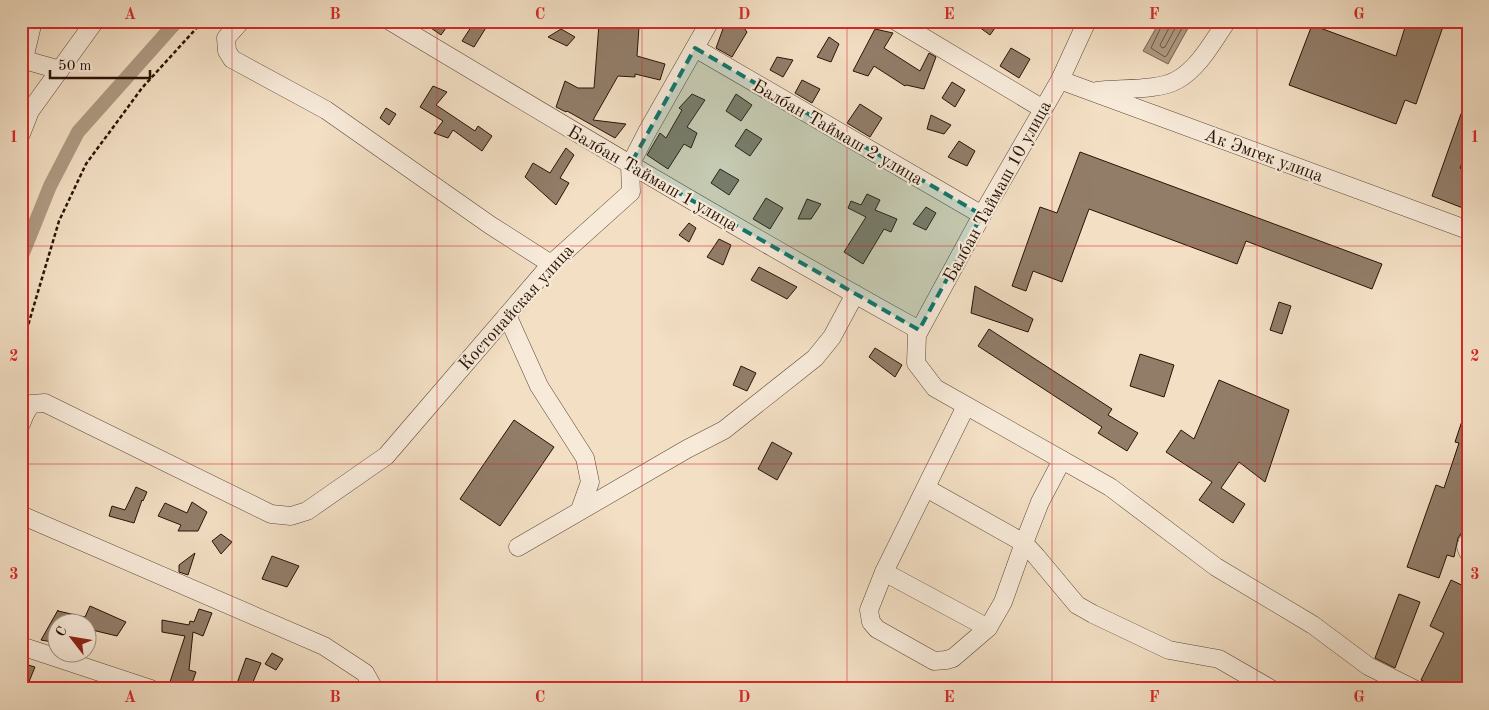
<svg xmlns="http://www.w3.org/2000/svg" width="1489" height="710" viewBox="0 0 1489 710" font-family="'Old Standard TT',serif">
<style>
.water{fill:#ae9a83;stroke:#796451}
.lines{fill:none;stroke-linecap:round;stroke-linejoin:round}
.shore{stroke:#6c5644;stroke-width:1}
.canal{stroke:#ae9a83;stroke-width:14}
.building{fill:#927d69;stroke:#291306}
.minor-casing{stroke:#5c4636;stroke-width:19}
.path{stroke:#291306;stroke-width:2.5;stroke-dasharray:4 2.5;stroke-linecap:butt}
.minor{stroke:#f7ead9;stroke-width:18}
.marked{fill:#0f766e;fill-opacity:0.2;stroke:#0f766e;stroke-width:4;stroke-dasharray:10 6;stroke-linejoin:round}
.grid{fill:none;stroke:#d62828;stroke-width:1;stroke-opacity:0.55}
.labels{text-anchor:middle;stroke-width:4.5;stroke-linejoin:round;paint-order:stroke}
.street-label{font-size:18px;fill:#291306;stroke:#f7ead9}
.neatline{fill:none;stroke:#d62828;stroke-width:2}
.grid-label{font-size:16px;text-anchor:middle;font-weight:bold;fill:#d62828}
</style>
<rect width="100%" height="100%" fill="#f3dfc4"/>
<filter id="stains"><feTurbulence type="fractalNoise" baseFrequency=".004" numOctaves="4"/><feColorMatrix values="0 0 0 0 .2 0 0 0 0 .09 0 0 0 0 .02 0 0 0 .5 -.17"/></filter>
<radialGradient id="worn" r=".72"><stop offset=".6" stop-color="#630" stop-opacity="0"/><stop offset="1" stop-color="#630" stop-opacity=".3"/></radialGradient>
<polygon class="water" points="1160,21 1192,21 1168,64 1143,51"/>
<g class="lines">
<g class="shore">
<polyline points="1164,21 1151,48 1165,57 1167,55 1186,21"/>
<polyline points="1170,21 1169,28 1160,45 1162,48 1165,47 1179,21"/>
</g>
<polyline class="canal" points="21,258 50,186 78,132 177,21"/>
</g>
<g class="building">
<polygon points="421,21 451,21 441,35"/>
<polygon points="475,21 480,21 487,26 474,47 462,41"/>
<polygon points="731,21 739,21 747,32 732,57 716,48 724,26"/>
<polygon points="971,21 1000,21 990,35"/>
<polygon points="1407,21 1445,21 1416,104 1405,100 1396,124 1289,85 1312,25 1396,56"/>
<polygon points="599,24 639,27 637,56 665,64 660,80 635,74 635,77 618,76 593,120 626,124 615,138 567,111 566,112 556,107 565,81 578,88 594,88"/>
<polygon points="561,29 575,37 567,46 548,37"/>
<polygon points="875,29 893,33 884,48 920,71 929,53 936,57 924,89 906,85 905,86 874,66 868,76 853,71"/>
<polygon points="829,37 839,44 831,62 817,57"/>
<polygon points="1011,48 1030,59 1019,78 1000,66"/>
<polygon points="777,57 793,60 783,77 770,70"/>
<polygon points="802,80 820,89 812,103 795,93"/>
<polygon points="952,82 965,90 955,107 942,98"/>
<polygon points="433,86 447,92 436,105 475,131 478,126 492,136 482,151 453,130 448,138 434,133 443,121 420,107"/>
<polygon points="692,94 705,100 687,127 697,133 691,148 684,144 668,169 647,155 660,133 666,138 682,110 679,108"/>
<polygon points="736,94 752,105 741,121 726,111"/>
<polygon points="1466,100 1468,100 1468,148 1460,168 1468,173 1468,210 1432,196"/>
<polygon points="860,104 882,118 870,137 847,123"/>
<polygon points="386,108 396,114 389,125 380,118"/>
<polygon points="931,115 951,125 944,134 927,129"/>
<polygon points="746,129 762,139 750,156 735,146"/>
<polygon points="959,141 975,151 967,166 948,157"/>
<polygon points="566,148 574,155 560,178 569,183 556,205 525,177 533,163 550,173"/>
<polygon points="1080,152 1382,264 1372,289 1246,241 1237,264 1089,209 1062,282 1033,271 1026,291 1012,286 1040,207 1057,213"/>
<polygon points="720,169 739,180 729,195 711,183"/>
<polygon points="867,194 880,200 875,210 897,219 891,232 884,229 863,264 844,252 866,217 848,208 851,201 861,205"/>
<polygon points="766,198 783,208 770,229 753,219"/>
<polygon points="807,199 821,204 811,219 798,219"/>
<polygon points="926,207 936,213 926,230 913,224"/>
<polygon points="689,223 696,228 689,242 679,235"/>
<polygon points="719,239 731,245 723,265 707,257"/>
<polygon points="759,267 797,287 787,299 751,280"/>
<polygon points="975,286 1033,319 1028,332 971,313"/>
<polygon points="1279,302 1291,306 1282,334 1270,330"/>
<polygon points="989,329 1112,409 1108,415 1138,433 1127,451 1098,433 1102,427 978,346"/>
<polygon points="875,348 902,365 895,377 869,357"/>
<polygon points="1140,354 1174,365 1164,397 1130,386"/>
<polygon points="741,366 756,373 747,391 733,385"/>
<polygon points="1219,380 1289,410 1265,482 1239,462 1221,488 1245,504 1233,523 1199,500 1212,482 1166,452 1181,430 1194,439"/>
<polygon points="1466,409 1468,409 1468,517 1462,532 1458,538 1454,557 1447,555 1439,578 1407,567 1436,485 1444,488 1459,443 1455,442"/>
<polygon points="514,420 554,447 500,526 460,499"/>
<polygon points="772,442 792,453 777,480 758,469"/>
<polygon points="136,487 147,492 143,501 142,500 134,523 109,516 112,506 125,510"/>
<polygon points="192,502 207,512 198,531 178,531 181,525 158,516 165,503 187,513"/>
<polygon points="221,534 232,542 221,554 212,541"/>
<polygon points="195,553 188,575 179,572 179,565"/>
<polygon points="272,556 299,566 287,587 262,579"/>
<polygon points="1451,580 1468,588 1468,689 1440,689 1421,680 1444,633 1430,626"/>
<polygon points="1399,594 1420,602 1395,668 1375,658"/>
<polygon points="90,606 126,622 117,636 88,629 88,622 58,622 58,643 41,640 58,610 58,611 85,617"/>
<polygon points="199,609 212,613 203,636 193,632 189,670 196,672 190,689 178,689 169,685 185,636 162,632 162,620 189,625 190,621 194,622"/>
<polygon points="272,653 283,659 276,670 265,664"/>
<polygon points="246,658 261,663 250,689 235,689"/>
<polygon points="21,663 35,667 26,689 21,689"/>
</g>
<g class="lines">
<defs>
<g id="minor">
<polyline points="241,21 226,38 227,51 232,59 326,110 490,225 551,264"/>
<path d="M390,21c175,105 350,210 529,309"/>
<polyline points="896,21 1043,109"/>
<polyline points="1087,21 1060,80 982,215 917,335 916,363 935,388 1110,487 1216,567 1313,625 1368,666 1414,689"/>
<polyline points="695,48 982,215"/>
<polyline points="21,59 60,70"/>
<polyline points="24,59 33,21"/>
<polyline points="1060,80 1468,230"/>
<path d="M1097,91c22,-3 62,0 80,-11 22,-12 36,-39 50,-59"/>
<polyline points="21,134 30,111 95,21"/>
<polyline points="507,315 539,386 585,458 590,482 580,510"/>
<polyline points="21,424 25,414 31,404 45,403 271,514 291,516 307,511 386,456 551,264 631,192 630,165 647,132 710,21"/>
<polyline points="1062,460 1040,502 1024,543 1036,556 1077,605 1093,614 1169,650 1219,659 1271,689"/>
<polyline points="926,488 1024,543 1003,602 988,628 953,658 946,660 934,661 877,629 871,622 869,610 884,572 966,406"/>
<polyline points="21,515 324,646 365,673 374,689"/>
<polyline points="1468,541 1466,547 1468,552"/>
<polyline points="518,547 687,449 724,430 815,358 832,337 855,294"/>
<polyline points="884,572 988,628"/>
<polyline points="21,646 151,689"/>
</g>
</defs>
<use href="#minor" class="minor-casing"/>
<polyline class="path" points="21,349 59,221 86,164 142,88 203,21"/>
<use href="#minor" class="minor"/>
</g>
<path class="marked" d="M695,48l287,167 -63,115 -289,-165z"/>
<path class="grid" d="M232,21v668M437,21v668M642,21v668M847,21v668M1052,21v668M1257,21v668M21,246h1447M21,464h1447"/>
<g class="labels">
<g class="street-label">
<text transform="translate(838 132) rotate(30)" y="6">Балбан Таймаш 2 улица</text>
<text transform="translate(1264 155) rotate(20)" y="6">Ак Эмгек улица</text>
<text transform="translate(653 178) rotate(30)" y="6">Балбан Таймаш 1 улица</text>
<text transform="translate(997 191) rotate(-61)" y="6">Балбан Таймаш 10 улица</text>
<text transform="translate(516 307) rotate(-48)" y="6">Костонайская улица</text>
</g>
</g>
<rect width="1489" height="710" fill="none" stroke="#f3dfc4" stroke-width="55"/>
<g transform="translate(72 638) rotate(301)"><circle r="24" fill="#f7ead9" stroke="#a59485"/>
<path d="M0-4L9 19L0 12L-9 19Z" fill="#8f2418"/>
<text y="-8" font-size="14" font-weight="bold" text-anchor="middle" fill="#291306">С</text>
</g>
<path d="M50 70v8h100v-8" fill="none" stroke="#291306" stroke-width="2.5"/>
<text x="58" y="70" font-size="15" fill="#291306" stroke="#f7ead9" stroke-width="4" paint-order="stroke">50 m</text>
<rect x="28" y="28" width="1434" height="654" class="neatline"/>
<g class="grid-label">
<text x="130" y="19">A</text>
<text x="335" y="19">B</text>
<text x="540" y="19">C</text>
<text x="744" y="19">D</text>
<text x="949" y="19">E</text>
<text x="1154" y="19">F</text>
<text x="1359" y="19">G</text>
<text x="14" y="142">1</text>
<text x="1475" y="142">1</text>
<text x="14" y="361">2</text>
<text x="1475" y="361">2</text>
<text x="14" y="579">3</text>
<text x="1475" y="579">3</text>
<text x="130" y="702">A</text>
<text x="335" y="702">B</text>
<text x="540" y="702">C</text>
<text x="744" y="702">D</text>
<text x="949" y="702">E</text>
<text x="1154" y="702">F</text>
<text x="1359" y="702">G</text>
</g>
<rect width="100%" height="100%" filter="url(#stains)"/>
<rect width="100%" height="100%" fill="url(#worn)"/>
</svg>
